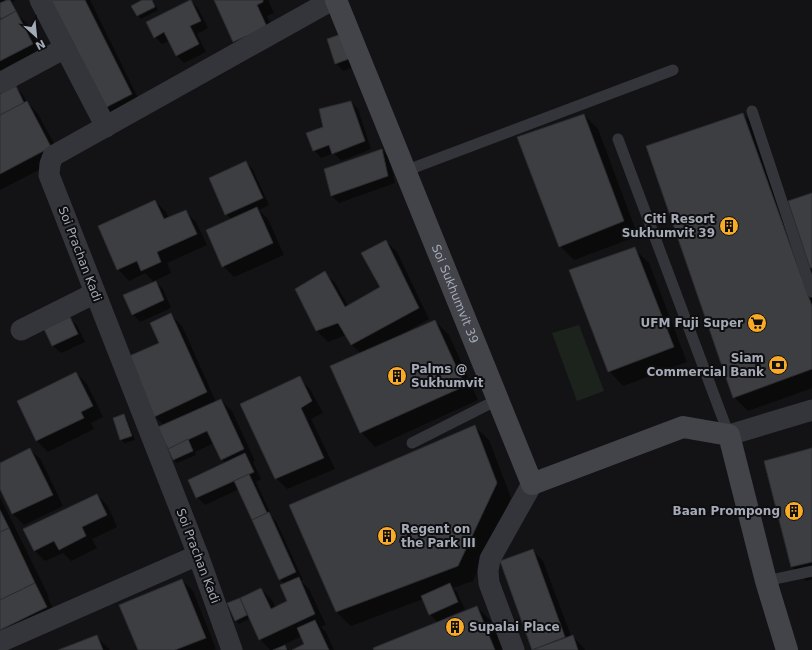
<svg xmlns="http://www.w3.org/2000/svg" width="812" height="650" viewBox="0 0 812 650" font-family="'DejaVu Sans',sans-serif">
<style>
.green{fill:#1b231c}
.shadow{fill:#0007}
.building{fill:#3d3e42;stroke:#2d2d31}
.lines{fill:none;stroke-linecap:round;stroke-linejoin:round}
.lane{stroke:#34353a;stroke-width:11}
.street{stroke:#34353a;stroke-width:21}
.secondary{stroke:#42444a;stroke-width:22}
.labels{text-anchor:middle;stroke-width:4;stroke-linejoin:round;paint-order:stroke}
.poi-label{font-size:12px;font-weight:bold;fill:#a4aab6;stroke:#0e0e10;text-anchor:end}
.street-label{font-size:12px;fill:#a4aab6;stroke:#0e0e10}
</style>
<rect width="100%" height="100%" fill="#131315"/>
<polygon class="green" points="579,325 604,391 577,401 552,333"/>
<g class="shadow">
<polygon points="0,0 15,0 15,1 12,2 19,16 27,23 43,55 0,78 0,21 2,19 0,15"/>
<polygon points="45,0 90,0 142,106 111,121"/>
<polygon points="145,0 152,0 158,10 141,19 138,16 133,7"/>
<polygon points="215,0 268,0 274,13 267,16 277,38 245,53 234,42"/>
<polygon points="191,1 198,8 208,28 197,34 206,52 184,63 176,55 169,41 162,44 155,37"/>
<polygon points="351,42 361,64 343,71 336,63"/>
<polygon points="16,87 23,95 27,102 38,114 62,158 0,190 0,95"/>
<polygon points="351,102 358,109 371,149 341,161 334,153 321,158 314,150 324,127"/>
<polygon points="743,114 757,128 812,282 812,388 748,411 734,397"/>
<polygon points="584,115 598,129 638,236 574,260 560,246"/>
<polygon points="382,150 389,157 395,183 339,203 332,196"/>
<polygon points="246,162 253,170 269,205 259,210 268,219 284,255 234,277 223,266 232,220 226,214"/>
<polygon points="155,201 166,212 169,218 185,211 196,222 207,245 167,263 171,273 154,281 163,289 171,308 140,322 133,314 154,282 145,273 129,281 118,269"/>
<polygon points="386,241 397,252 429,319 406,332 406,334 435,321 449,335 478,400 375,447 361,432 361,354 352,345 346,335 328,342 317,331 325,273 336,284 348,306 381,288"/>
<polygon points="634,249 649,263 687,362 623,386 609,371"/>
<polygon points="171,315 182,326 216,402 221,400 232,411 255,461 253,462 261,479 256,482 272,517 276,521 303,580 301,581 309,589 326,625 321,627 326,632 334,650 294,650 306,645 302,636 283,645 289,650 270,650 260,639 250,618 239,624 235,620 228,604 261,589 272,600 276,608 289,602 285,584 280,580 239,489 205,505 197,497 226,463 222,460 214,443 195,452 196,455 177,463 174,460 159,428 164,426 155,416 161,343"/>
<polygon points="69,318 77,325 85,342 61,353 53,346 45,330"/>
<polygon points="76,373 87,384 103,417 91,423 94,429 48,452 37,441 18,401"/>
<polygon points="299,378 310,389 323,413 311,419 335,469 287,489 276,478"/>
<polygon points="124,415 127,419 135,440 125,443 121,440 114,419"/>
<polygon points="474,426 489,440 511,498 473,581 453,588 457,592 465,609 445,618 445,620 477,607 491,621 503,650 375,650 438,623 430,614 423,599 351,626 336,612 290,506"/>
<polygon points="30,449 41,460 63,506 24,525 13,514 0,487 0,464"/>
<polygon points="812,450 812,579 806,581 792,567"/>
<polygon points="97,495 108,506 117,527 92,539 97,548 71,561 63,553 45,561 34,550"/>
<polygon points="0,497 49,597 48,598 57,618 0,646"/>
<polygon points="532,550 543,561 571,636 572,636 583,647 585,650 533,650 501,562"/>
<polygon points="182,580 193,591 216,649 213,650 139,650"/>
<polygon points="97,637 110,650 61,650"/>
</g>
<g class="building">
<polygon points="7,0 10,0 16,11 1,19 0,17 0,3"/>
<polygon points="44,0 85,0 132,94 99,111"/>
<polygon points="142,0 152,0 155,7 137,16 131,6"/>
<polygon points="190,0 191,0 201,21 190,26 199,44 176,56 164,32 154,38 146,22"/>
<polygon points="214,0 263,0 263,2 257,5 267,27 233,42"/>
<polygon points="16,11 33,44 0,61 0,20"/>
<polygon points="344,33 354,57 335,64 327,39"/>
<polygon points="16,86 24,103 0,115 0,94"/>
<polygon points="27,101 51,147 0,174 0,115"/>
<polygon points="351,101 365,141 332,154 329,145 313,151 306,133 323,127 319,109"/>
<polygon points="743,113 812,306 812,369 733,398 646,146"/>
<polygon points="584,114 624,221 559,247 517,137"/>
<polygon points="382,149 388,176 331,196 324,169"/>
<polygon points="246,161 263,198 225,215 209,178"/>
<polygon points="812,193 812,268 810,268 788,201"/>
<polygon points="155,200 164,219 186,210 197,234 157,252 161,262 141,271 137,261 117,270 98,226"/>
<polygon points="257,207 273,243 222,267 206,230"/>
<polygon points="386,240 419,308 351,345 338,323 316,331 295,289 325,271 345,307 380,287 361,253"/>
<polygon points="635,247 674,347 608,372 569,270"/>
<polygon points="156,281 164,300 132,315 123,295"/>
<polygon points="171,313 207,392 154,417 127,357 159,343 150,323"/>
<polygon points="70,317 78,334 52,346 44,329"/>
<polygon points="435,320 465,386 360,433 330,366"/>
<polygon points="76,372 93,406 81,412 84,418 36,441 17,401"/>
<polygon points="300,376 312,401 301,408 324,458 275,479 240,404"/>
<polygon points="221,399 244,449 221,460 207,431 168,449 158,427"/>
<polygon points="124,414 132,436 120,440 113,418"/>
<polygon points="475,425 497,483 458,566 336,612 289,505"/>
<polygon points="188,439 193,451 173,460 168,449"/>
<polygon points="30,448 53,495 12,514 0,489 0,463"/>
<polygon points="812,448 812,562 791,567 764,461"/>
<polygon points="245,453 254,472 196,498 188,480"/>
<polygon points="249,474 267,513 252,520 234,481"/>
<polygon points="97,494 107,515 82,527 86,536 59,550 54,541 34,551 23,529"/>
<polygon points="0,510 9,528 0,532"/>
<polygon points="269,512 296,572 279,580 252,520"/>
<polygon points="9,528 35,583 0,600 0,532"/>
<polygon points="533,549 565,637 532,650 500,561"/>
<polygon points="299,577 315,614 259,640 240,598 261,588 271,609 287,601 280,585"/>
<polygon points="182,579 206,638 175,650 138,650 119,605"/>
<polygon points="35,583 47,607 0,630 0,600"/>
<polygon points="450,583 458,602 429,615 421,596"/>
<polygon points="240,598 247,615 235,621 227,603"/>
<polygon points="477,606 495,650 374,650 373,648"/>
<polygon points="315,620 329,650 292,650 304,644 297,628"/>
<polygon points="97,635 103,650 58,650"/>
<polygon points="573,635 578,650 532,650"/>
<polygon points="285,645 287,650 273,650"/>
</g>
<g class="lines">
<g class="lane">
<polyline points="752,111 812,292"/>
<polyline points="618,139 729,435"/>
<polyline points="405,171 673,70"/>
<polyline points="412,443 497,400"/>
<polyline points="766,581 812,571"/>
</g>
<g class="street">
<polyline points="40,0 106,127"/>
<polyline points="0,83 65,48"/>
<polyline points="21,330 95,293"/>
<polyline points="729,435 812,410"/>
<polyline points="0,642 198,555"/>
<polyline points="232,650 198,555 49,175 50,164 53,156 332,0"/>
<polyline points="514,650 489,583 488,571 490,559 532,484"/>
</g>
<path class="secondary" id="s1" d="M336,0l196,484 151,-57 46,8 37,146 21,69"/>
</g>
<defs>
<symbol id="building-disc" viewBox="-11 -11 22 22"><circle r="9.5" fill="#f9aa26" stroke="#0e0e10"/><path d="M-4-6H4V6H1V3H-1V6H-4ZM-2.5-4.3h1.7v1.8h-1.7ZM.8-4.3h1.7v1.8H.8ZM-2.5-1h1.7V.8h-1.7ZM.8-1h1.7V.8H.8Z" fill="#111"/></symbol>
<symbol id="supermarket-disc" viewBox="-11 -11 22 22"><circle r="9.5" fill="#f9aa26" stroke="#0e0e10"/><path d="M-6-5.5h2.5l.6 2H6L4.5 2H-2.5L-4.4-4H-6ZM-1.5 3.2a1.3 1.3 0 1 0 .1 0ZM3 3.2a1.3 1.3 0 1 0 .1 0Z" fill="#111"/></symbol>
<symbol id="bank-disc" viewBox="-11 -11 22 22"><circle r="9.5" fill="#f9aa26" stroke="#0e0e10"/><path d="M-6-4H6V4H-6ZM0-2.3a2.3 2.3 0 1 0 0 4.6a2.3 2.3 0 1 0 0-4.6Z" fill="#111"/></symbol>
</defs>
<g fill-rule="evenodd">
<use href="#building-disc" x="718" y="215" width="22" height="22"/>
<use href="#supermarket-disc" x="746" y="312" width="22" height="22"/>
<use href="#bank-disc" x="767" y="354" width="22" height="22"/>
<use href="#building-disc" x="386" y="365" width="22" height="22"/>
<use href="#building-disc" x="783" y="500" width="22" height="22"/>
<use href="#building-disc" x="376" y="525" width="22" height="22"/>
<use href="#building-disc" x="444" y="616" width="22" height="22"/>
</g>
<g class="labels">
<g class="poi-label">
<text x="715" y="223">Citi Resort<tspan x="715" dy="14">Sukhumvit 39</tspan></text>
<text x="743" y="327">UFM Fuji Super</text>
<text x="764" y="362">Siam<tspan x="764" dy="14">Commercial Bank</tspan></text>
<text x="411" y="373" text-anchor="start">Palms @<tspan x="411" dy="14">Sukhumvit</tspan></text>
<text x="780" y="515">Baan Prompong</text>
<text x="401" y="533" text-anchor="start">Regent on<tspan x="401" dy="14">the Park III</tspan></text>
<text x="469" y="631" text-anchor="start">Supalai Place</text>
</g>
<g class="street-label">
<text transform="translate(80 254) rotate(69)" y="4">Soi Prachan Kadi</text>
<text dy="4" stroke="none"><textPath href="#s1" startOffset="317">Soi Sukhumvit 39</textPath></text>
<text transform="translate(198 556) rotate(69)" y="4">Soi Prachan Kadi</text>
</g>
</g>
<g transform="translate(36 36) rotate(153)" stroke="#0e0e10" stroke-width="3" paint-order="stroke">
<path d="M0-3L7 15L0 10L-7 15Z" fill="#a4aab6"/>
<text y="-6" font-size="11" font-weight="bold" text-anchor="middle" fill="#a4aab6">N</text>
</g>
</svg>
